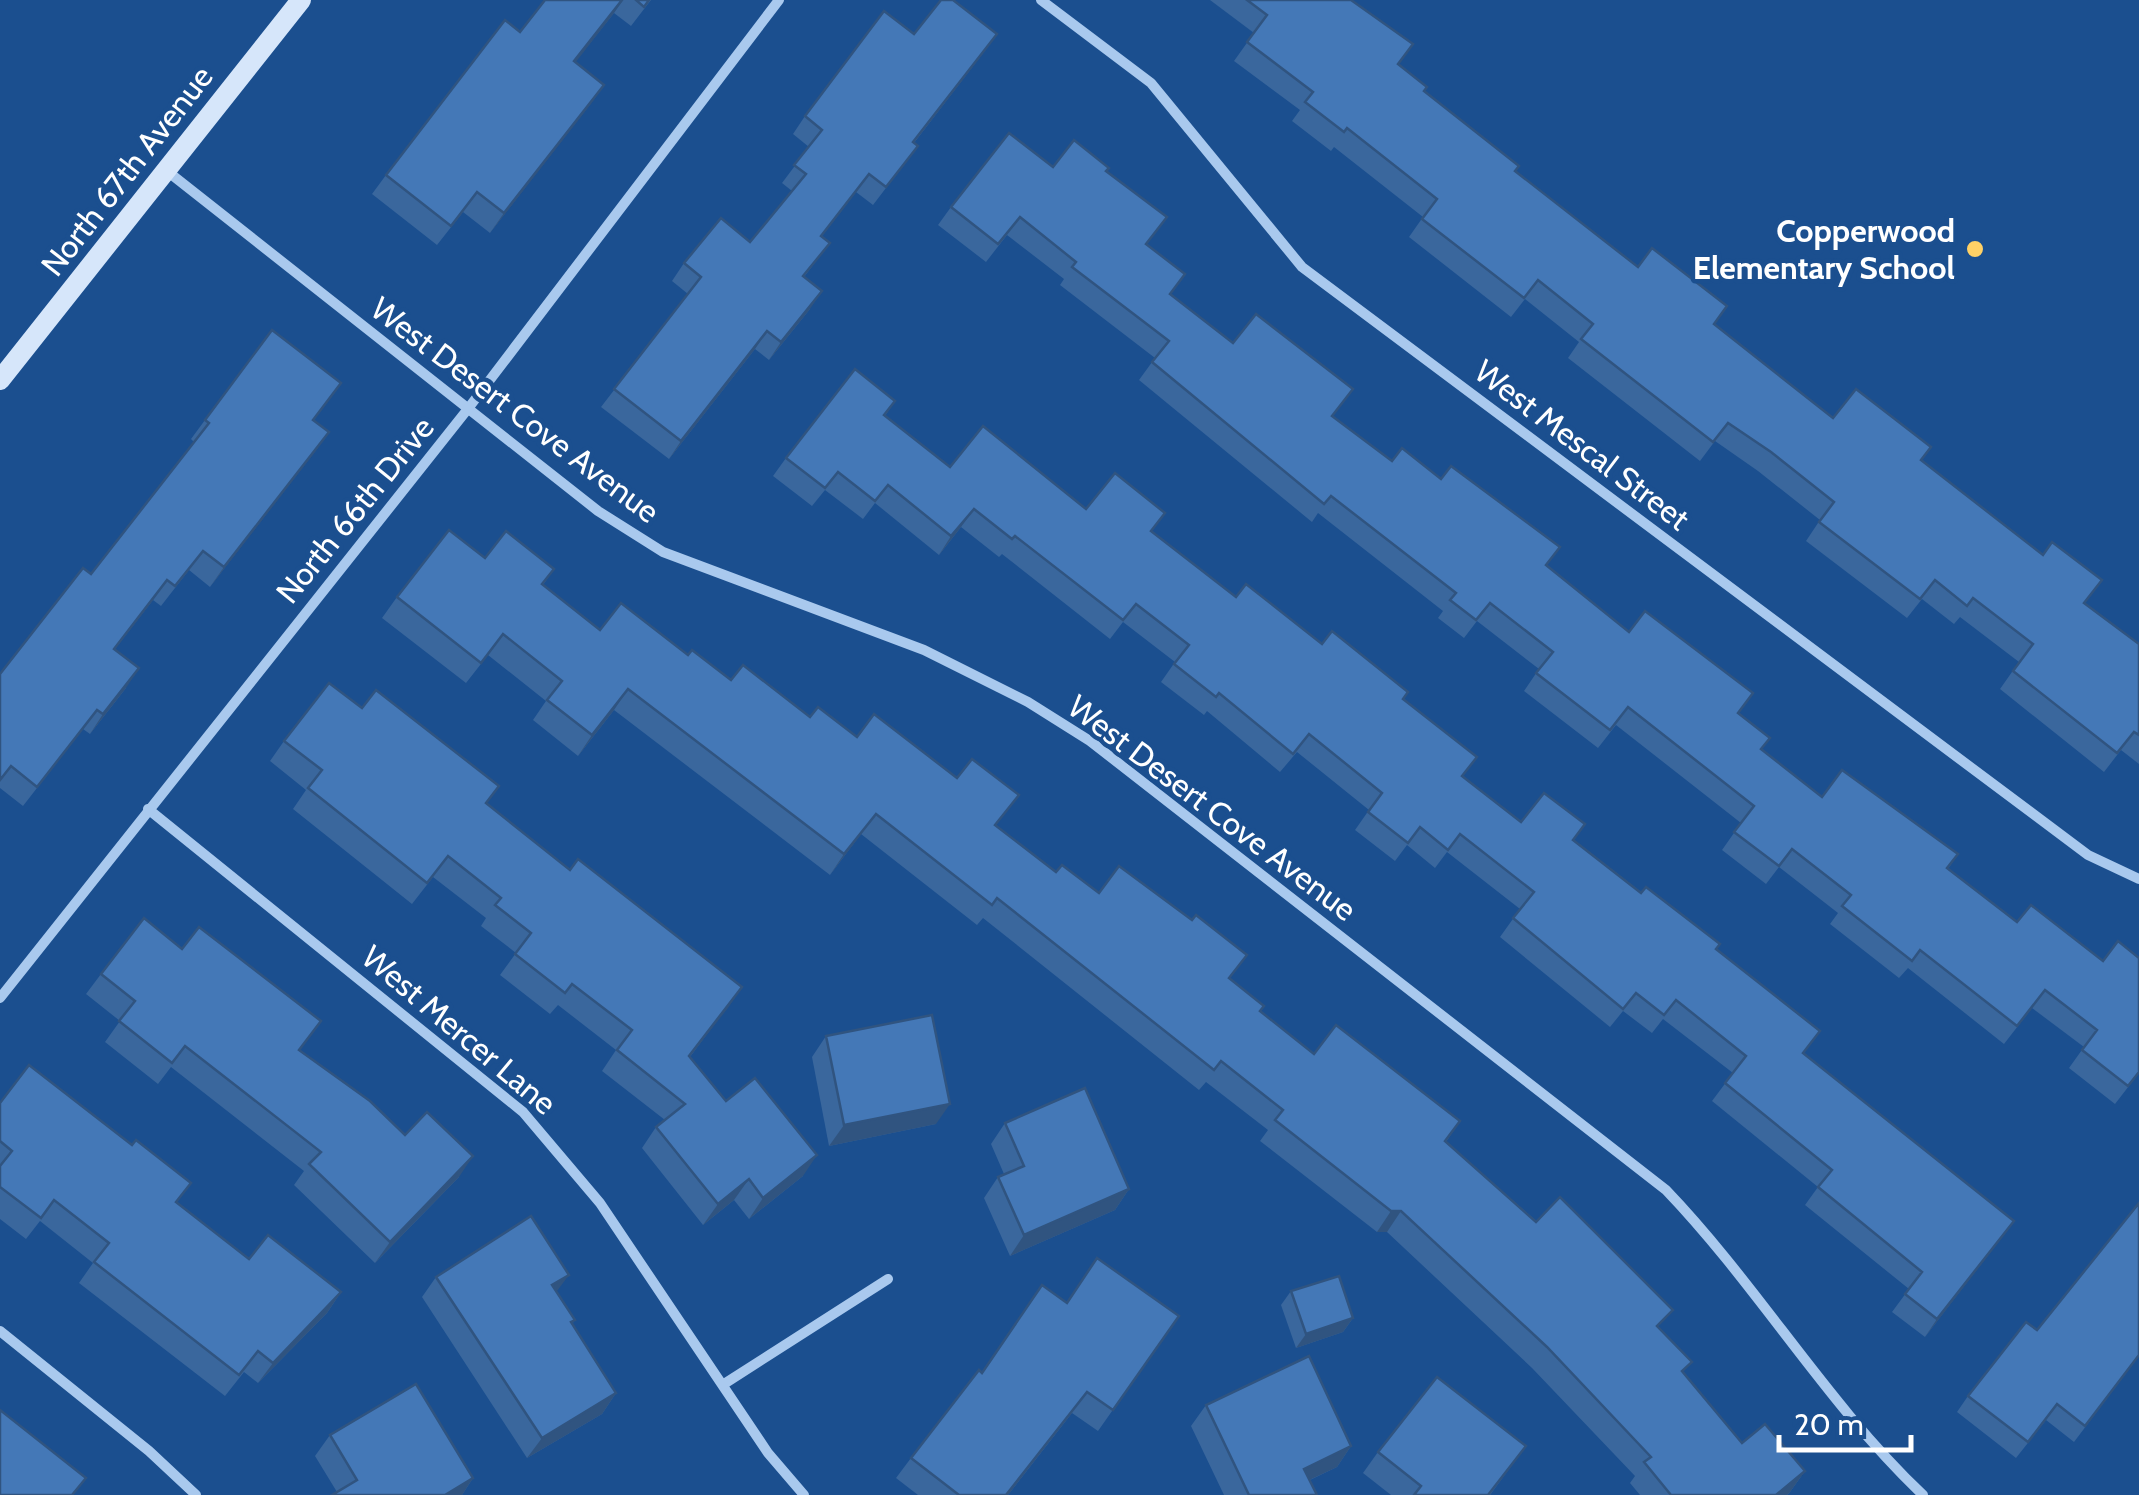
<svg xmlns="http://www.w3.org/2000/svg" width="2139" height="1495" viewBox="0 0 2139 1495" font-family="Cabin,sans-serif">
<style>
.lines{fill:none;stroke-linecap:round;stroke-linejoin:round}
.minor{stroke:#a9c9ee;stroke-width:10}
.secondary{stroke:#d6e6fa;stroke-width:20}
.wall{fill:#3a679d}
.shaded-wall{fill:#305480}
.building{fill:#4478b7;stroke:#305480;stroke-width:2.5}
.poi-dot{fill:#ffd166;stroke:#1b4f8f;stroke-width:4}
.labels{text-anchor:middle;stroke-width:9;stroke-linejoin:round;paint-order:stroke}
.street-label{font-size:32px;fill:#fff;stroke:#1b4f8f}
.poi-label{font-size:32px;font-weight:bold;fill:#fff;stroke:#1b4f8f;text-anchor:end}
</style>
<rect width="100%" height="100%" fill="#1b4f8f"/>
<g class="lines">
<g class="minor">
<polyline points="1041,0 1151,83 1302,267 2088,855 2139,879"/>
<path d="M167,171l431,340 65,41 261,98 104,52 62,39 576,449c92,96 161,214 257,305"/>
<polyline points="148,809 523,1112 600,1203 768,1453 804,1495"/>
<polyline points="0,998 467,410 779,0"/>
<polyline points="0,1331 149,1451 196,1495"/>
<polyline points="724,1384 888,1279"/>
</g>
<polyline class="secondary" points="0,380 301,0"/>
</g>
<g class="wall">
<polygon points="545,0 651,0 631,26 614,13 575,62 604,85 490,233 463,212 437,245 372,194 386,175 520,32"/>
<polygon points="1210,0 1351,0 1398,64 1424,92 1515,171 1833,418 1922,460 2085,603 2139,644 2139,764 2121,750 2104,772 2000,689 2019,662 1960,617 1954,624 1922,599 1907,618 1806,541 1820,520 1758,471 1715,441 1700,461 1568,358 1579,342 1525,299 1511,317 1409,237 1423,217 1334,147 1331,151 1292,121 1300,110 1234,61 1254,33"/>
<polygon points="914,34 984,52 914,143 918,146 873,205 856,192 822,236 830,243 804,277 810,309 769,360 755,349 669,459 601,407 688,294 672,281 684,263 750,242 792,191 782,183 809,147 793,134 805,116"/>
<polygon points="1053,167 1106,171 1147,244 1171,294 1233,343 1392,461 1547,565 1629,632 1739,713 1762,750 1822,797 1958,854 1948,869 2017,922 2103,961 2139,958 2139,1073 2115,1104 2069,1068 2084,1047 2032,1008 2004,1044 1908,968 1899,978 1830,924 1838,913 1779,867 1766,884 1722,850 1741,823 1616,725 1598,748 1524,691 1539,669 1477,621 1464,638 1438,618 1443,611 1318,513 1312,522 1139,380 1155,358 1060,285 1064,279 1007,235 986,262 938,225 951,207"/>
<polygon points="895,401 885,416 950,467 1152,531 1236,597 1322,644 1404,699 1463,777 1521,822 1574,840 1716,950 1804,1053 2014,1221 1925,1337 1892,1312 1909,1289 1805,1205 1818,1187 1712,1101 1733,1073 1663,1019 1652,1033 1623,1011 1610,1027 1500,937 1520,909 1447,852 1435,868 1407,845 1395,861 1355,830 1369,810 1297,752 1280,772 1207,711 1204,715 1161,682 1175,662 1123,622 1110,639 1002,554 999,557 961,527 939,555 875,503 863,519 825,490 812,506 773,476 786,458"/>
<polygon points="205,420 314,421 329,432 210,587 189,570 161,606 153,600 115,649 126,688 90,734 83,729 23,806 0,788 0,674 91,574 194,442 191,439"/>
<polygon points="485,558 554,569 543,585 600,630 688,655 731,680 857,737 996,826 1056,872 1099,893 1230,979 1260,1011 1314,1054 1460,1121 1446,1142 1660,1329 1684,1373 1742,1443 1805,1471 1790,1492 1787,1495 1640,1495 1630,1483 1635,1476 1532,1368 1387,1232 1377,1232 1260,1141 1268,1130 1206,1082 1199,1090 983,918 977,925 861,834 830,875 614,710 578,756 533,720 546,701 488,655 466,683 382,618 397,597"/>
<polygon points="284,741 487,804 570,870 742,987 690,1057 726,1101 803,1176 749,1219 734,1200 703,1225 642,1148 656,1127 665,1120 602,1071 616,1050 558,1005 550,1014 500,975 516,953 481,926 486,918 433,877 412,904 293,809 306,790 270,761"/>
<polygon points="101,974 300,1050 459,1177 375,1263 294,1185 304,1171 171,1067 158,1084 105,1042 120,1021 86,994"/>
<polygon points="826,1036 936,1124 829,1146 812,1057"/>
<polygon points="0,1103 132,1145 191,1183 177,1202 249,1259 341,1292 327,1313 258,1383 244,1372 225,1396 79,1283 93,1263 40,1221 26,1239 0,1219"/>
<polygon points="1005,1123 1129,1189 1115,1210 1010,1256 984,1198 998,1177 1004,1174 991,1144"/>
<polygon points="436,1277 556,1292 575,1320 572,1324 616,1393 602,1414 527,1458 422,1297"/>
<polygon points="1291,1291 1353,1318 1343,1332 1296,1348 1281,1305"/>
<polygon points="1067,1303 1179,1316 1098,1431 1072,1413 1008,1495 918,1495 896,1478 911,1458 982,1372"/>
<polygon points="2037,1330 2139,1356 2074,1442 2046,1420 2016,1458 1957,1412 1968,1396"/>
<polygon points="1206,1405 1351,1446 1337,1467 1310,1480 1317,1495 1224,1495 1191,1426"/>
<polygon points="330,1435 473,1478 462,1495 332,1495 337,1492 315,1456"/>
<polygon points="1526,1446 1490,1495 1391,1495 1363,1473 1378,1452"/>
</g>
<g class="shaded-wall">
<polygon points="623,0 614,13 561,81 574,61"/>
<polygon points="997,34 984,52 900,160 913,142"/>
<polygon points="604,85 591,104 490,233 504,213"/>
<polygon points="822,291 810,309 769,360 781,342"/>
<polygon points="767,331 755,349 669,459 681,441"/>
<polygon points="329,432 315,452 210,587 224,567"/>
<polygon points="974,509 961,527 939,555 951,536"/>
<polygon points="167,580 153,600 100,668 114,649"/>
<polygon points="139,668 126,688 90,734 103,714"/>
<polygon points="628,689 614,710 578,756 592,735"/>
<polygon points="876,814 861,834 830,875 844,854"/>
<polygon points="742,987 728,1008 674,1076 689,1056"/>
<polygon points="950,1104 936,1124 829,1146 844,1125"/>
<polygon points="817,1155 803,1176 749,1219 763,1198"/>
<polygon points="473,1156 459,1177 375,1263 390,1242"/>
<polygon points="749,1179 734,1200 703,1225 718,1204"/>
<polygon points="1129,1189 1115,1210 1010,1256 1024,1235"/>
<polygon points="1391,1211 1401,1211 1387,1232 1377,1232"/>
<polygon points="2014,1221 2001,1239 1925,1337 1937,1319"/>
<polygon points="569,1275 554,1295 552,1285"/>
<polygon points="341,1292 327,1313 258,1383 273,1363"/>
<polygon points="1353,1318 1343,1332 1296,1348 1306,1334"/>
<polygon points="1087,1392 1008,1495 1006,1495"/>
<polygon points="616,1393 602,1414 527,1458 542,1438"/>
<polygon points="1351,1446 1337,1467 1290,1489 1304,1469"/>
<polygon points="1805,1471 1790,1492 1787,1495 1776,1495"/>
<polygon points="473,1478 462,1495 445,1495"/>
</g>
<g class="building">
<polygon points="545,0 622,0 574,61 604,85 504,213 477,192 451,226 386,175 505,20 520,32"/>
<polygon points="636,0 649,0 644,7"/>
<polygon points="941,0 953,0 997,34 913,142 918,146 886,187 869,174 821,236 830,243 803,276 822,291 781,342 767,331 681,441 614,389 701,277 684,263 721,218 750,242 806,174 794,165 822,130 805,116 884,11 914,34"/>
<polygon points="1247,0 1351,0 1413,44 1398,64 1427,87 1424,91 1519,166 1515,171 1638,267 1652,248 1727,306 1714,324 1833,418 1856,389 1931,447 1921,460 2043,555 2052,542 2102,580 2084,603 2139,644 2139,735 2134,732 2117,753 2013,671 2033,644 1973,598 1967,606 1935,580 1920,599 1819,522 1834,502 1771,452 1728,423 1713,442 1581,339 1593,324 1538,280 1524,298 1422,219 1437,199 1347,128 1344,132 1305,102 1313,92 1247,42 1267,15"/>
<polygon points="1009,133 1053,167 1074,140 1109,168 1106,171 1167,217 1146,244 1185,274 1170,294 1233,343 1256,314 1353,389 1332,416 1392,461 1402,448 1441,479 1451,466 1560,547 1546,565 1629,632 1645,611 1753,693 1738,713 1770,738 1761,749 1822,797 1842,770 1958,854 1947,868 2017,922 2031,905 2103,961 2118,941 2139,958 2139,1072 2128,1086 2082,1050 2097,1030 2045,990 2017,1026 1920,950 1912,961 1842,906 1851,895 1792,849 1779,866 1734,832 1754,806 1628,707 1610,730 1536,673 1553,652 1490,603 1476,620 1450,600 1456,593 1331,496 1324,504 1152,362 1169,341 1072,267 1076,262 1020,217 998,244 951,207"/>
<polygon points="272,330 341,383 313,420 329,432 224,567 203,551 175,586 167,580 114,649 139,668 103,714 97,710 37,787 11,766 0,780 0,674 83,568 91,574 209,423 205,420"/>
<polygon points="855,369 895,401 884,415 950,467 983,426 1086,509 1115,473 1165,513 1151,531 1236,597 1246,584 1322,644 1332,631 1408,692 1403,699 1477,757 1462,776 1521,822 1544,793 1585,824 1573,840 1641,893 1646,887 1720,944 1716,949 1820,1031 1803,1053 2014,1221 1937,1319 1905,1294 1922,1272 1818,1187 1832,1170 1725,1083 1746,1056 1676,1000 1664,1015 1636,993 1623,1009 1513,918 1534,892 1460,834 1448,850 1420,827 1408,843 1368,812 1382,793 1309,734 1293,754 1219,693 1216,697 1174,664 1189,645 1136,604 1123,620 1015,536 1012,539 974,509 951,536 888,485 875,501 838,472 825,488 786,458"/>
<polygon points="449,530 485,558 506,531 554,569 542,584 600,630 621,603 688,655 692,650 731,680 743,665 810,717 818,707 857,737 874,714 957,778 972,759 1019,795 995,825 1056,872 1062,865 1099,893 1119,866 1192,920 1196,915 1247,955 1229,978 1264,1006 1260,1011 1314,1054 1336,1025 1460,1121 1445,1141 1536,1222 1560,1197 1673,1310 1657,1326 1692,1362 1682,1371 1742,1443 1765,1424 1805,1471 1776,1495 1671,1495 1644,1462 1651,1457 1547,1347 1401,1211 1391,1211 1275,1120 1283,1110 1221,1061 1214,1070 997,898 992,905 876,814 844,854 628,689 592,735 547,700 562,681 503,634 481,663 397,597"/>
<polygon points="329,683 362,708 376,690 499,786 486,803 570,870 578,859 742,987 689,1056 726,1101 755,1078 817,1155 763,1198 749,1179 718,1204 656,1127 685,1104 617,1050 632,1030 572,984 565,993 515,954 531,933 495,905 501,898 448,856 427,883 308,788 322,770 284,741"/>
<polygon points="144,918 182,949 199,927 321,1021 299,1050 370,1101 405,1135 427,1112 473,1156 390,1242 309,1164 321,1152 185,1046 172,1063 119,1021 135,1001 101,974"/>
<polygon points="932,1015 950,1104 844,1125 826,1036"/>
<polygon points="29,1065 132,1145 136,1140 191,1183 176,1202 249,1259 268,1235 341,1292 273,1363 258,1351 239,1375 94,1262 109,1243 54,1200 41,1218 0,1187 0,1166 12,1151 0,1141 0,1103"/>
<polygon points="1085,1088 1129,1189 1024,1235 998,1177 1024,1166 1005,1123"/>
<polygon points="2139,1203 2139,1355 2085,1426 2057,1404 2028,1442 1968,1396 2026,1322 2037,1330"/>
<polygon points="531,1216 569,1275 552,1285 575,1320 571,1322 616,1393 542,1438 436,1277"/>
<polygon points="1097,1258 1179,1316 1113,1410 1087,1392 1006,1495 959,1495 911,1458 979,1370 982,1373 1042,1285 1067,1303"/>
<polygon points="1339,1276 1353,1318 1306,1334 1291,1291"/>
<polygon points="1309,1356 1351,1446 1304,1469 1317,1495 1249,1495 1206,1405"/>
<polygon points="1437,1377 1526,1446 1488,1495 1414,1495 1421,1486 1378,1452"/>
<polygon points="416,1384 473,1478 445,1495 332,1495 357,1480 330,1435"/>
<polygon points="0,1410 86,1478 72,1495 0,1495"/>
</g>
<circle class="poi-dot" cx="1975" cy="249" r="10"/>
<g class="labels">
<g class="street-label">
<text transform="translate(127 171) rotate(-52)" y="11">North 67th Avenue</text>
<text transform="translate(515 410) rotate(37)" y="11">West Desert Cove Avenue</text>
<text transform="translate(1582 445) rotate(37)" y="11">West Mescal Street</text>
<text transform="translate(355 510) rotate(-51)" y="11">North 66th Drive</text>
<text transform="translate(1212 808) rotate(37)" y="11">West Desert Cove Avenue</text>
<text transform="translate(459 1030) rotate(40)" y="11">West Mercer Lane</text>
</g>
<g class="poi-label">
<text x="1955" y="242">Copperwood<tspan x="1955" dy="37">Elementary School</tspan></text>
</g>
</g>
<path d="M1779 1435v15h132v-15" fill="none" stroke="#ffffff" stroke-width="5"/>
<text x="1794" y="1435" font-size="30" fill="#ffffff" stroke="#1b4f8f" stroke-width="8" paint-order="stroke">20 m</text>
</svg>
